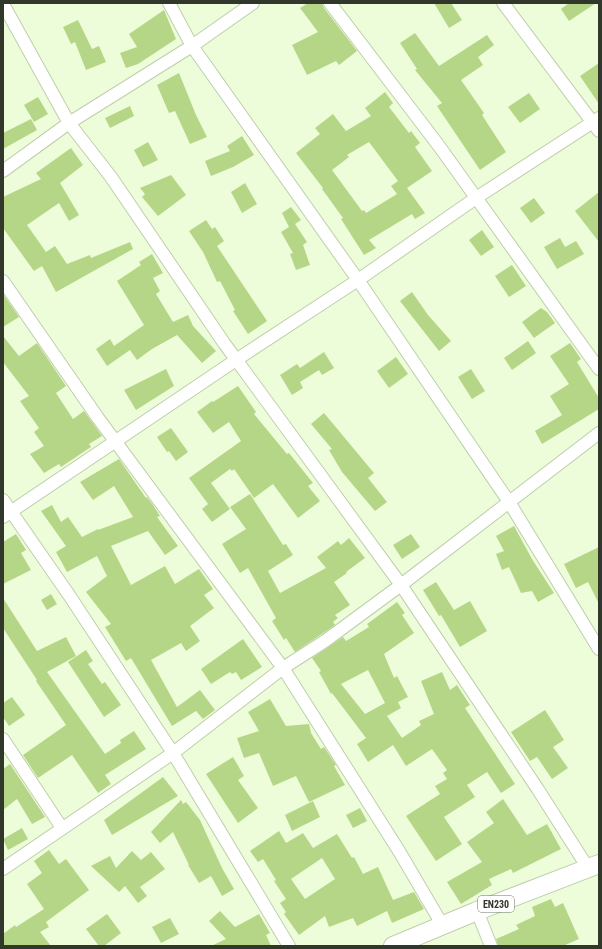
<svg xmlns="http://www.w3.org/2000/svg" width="602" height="949" viewBox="0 0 602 949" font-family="'Roboto Condensed',sans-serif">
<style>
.building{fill:#b6d687;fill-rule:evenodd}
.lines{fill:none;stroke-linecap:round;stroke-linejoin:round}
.street-casing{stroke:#bfceac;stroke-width:14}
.primary-casing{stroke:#bfceac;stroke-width:20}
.street{stroke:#fff;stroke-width:12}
.primary{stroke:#fff;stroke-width:18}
.labels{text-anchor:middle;stroke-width:3.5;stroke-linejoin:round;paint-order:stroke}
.shield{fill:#fff;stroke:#6f736a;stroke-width:1}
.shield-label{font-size:10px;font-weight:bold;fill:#31372a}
</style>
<rect width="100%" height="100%" fill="#edfdd9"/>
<g class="building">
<polygon points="308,3 322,3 324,8 357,51 339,65 336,61 307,75 292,45 318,32 300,8"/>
<polygon points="434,3 451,3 462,20 449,28"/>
<polygon points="569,3 596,3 569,21 561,9"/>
<polygon points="164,10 176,39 138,64 126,68 120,53 137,47 129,34"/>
<polygon points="78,20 92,49 99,46 106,62 86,70 75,42 71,44 63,27"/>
<polygon points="415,33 439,66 487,35 494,45 478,57 483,65 461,80 484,113 482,115 506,152 480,170 437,106 442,103 415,70 417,69 400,43"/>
<polygon points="599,63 599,104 580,76"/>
<polygon points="179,73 196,115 207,137 190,144 175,111 169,113 157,85"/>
<path d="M385,92l8,11 -4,4 20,26 2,-2 9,12 -5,4 17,24 -25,17 18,25 -10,6 -3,-5 -43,26 7,8 -12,7 -23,-36 2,-1 -21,-29 1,-1 -27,-35 24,-19 -5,-6 18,-14 13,17 25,-15 -6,-8zM369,142l29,39 -7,5 6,8 -31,19 -2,-3 -2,1 -30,-41 17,-13 -2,-2z"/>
<polygon points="529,93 540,109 520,123 508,107"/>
<polygon points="38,97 48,114 34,122 24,105"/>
<polygon points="130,106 134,116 110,128 105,118"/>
<polygon points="31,119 37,130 3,149 3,133"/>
<polygon points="242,136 254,155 233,167 211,176 205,161 230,151 227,146"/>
<polygon points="148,142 158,160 143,167 134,150"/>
<polygon points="71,148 83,165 60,183 79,215 69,221 59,203 27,225 46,252 55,246 67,264 90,255 91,258 130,242 133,249 56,292 42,266 34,271 3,228 3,197 41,179 36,173"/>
<polygon points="171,175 186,195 158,216 142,197 145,194 140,188"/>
<polygon points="245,183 257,204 242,213 231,192"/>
<polygon points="599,192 599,242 575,211"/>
<polygon points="534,198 545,213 531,223 520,208"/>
<polygon points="291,207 301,220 295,224 307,242 303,245 310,265 296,270 290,254 293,253 281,232 289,227 282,213"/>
<polygon points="206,220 212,229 215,227 224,241 217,246 267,321 248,334 233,311 235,310 220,281 217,282 203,252 189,231"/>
<polygon points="482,230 494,247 481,256 469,240"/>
<polygon points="560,238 565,247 576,241 584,254 557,269 544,247"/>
<polygon points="152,254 163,273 153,278 160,291 156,294 173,322 188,315 193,326 216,351 202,363 177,335 152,349 137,360 130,350 107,366 96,349 110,339 114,346 144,325 117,281 141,265 139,262"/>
<polygon points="512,265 526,286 509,297 495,276"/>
<polygon points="412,292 428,315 451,341 439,351 400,301"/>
<polygon points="3,294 19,317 3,327"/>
<polygon points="541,308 547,312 555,323 534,338 522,322"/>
<polygon points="3,336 19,356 37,343 66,386 56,393 73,419 84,411 102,436 89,444 91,447 61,467 59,464 44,473 30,454 44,446 34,432 39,428 20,401 29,396 3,362"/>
<polygon points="528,341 536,353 512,370 504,358"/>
<polygon points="570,343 581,359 577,362 599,398 599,409 542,444 535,431 562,415 550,396 569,384 550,356"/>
<polygon points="324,352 334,368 322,375 319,370 300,382 303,388 292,395 280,375 297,364 300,368"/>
<polygon points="396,357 408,374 389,388 377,371"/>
<polygon points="166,369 174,386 136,410 124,390"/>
<polygon points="471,369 485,391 472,399 458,377"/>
<polygon points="238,386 256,412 254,414 287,454 289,453 313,483 308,486 320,501 298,518 273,484 254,498 234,469 232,471 230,469 211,483 230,509 212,522 202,509 208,504 189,478 241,441 229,422 213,433 197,412 212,401 213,402"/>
<polygon points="324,413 374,473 368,478 387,502 375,511 342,472 329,450 332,449 311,424"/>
<polygon points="171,428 188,452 176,461 169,451 167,452 157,437"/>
<polygon points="119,459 146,498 147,497 153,505 160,516 157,517 178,546 165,555 148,531 111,546 131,585 165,566 175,584 199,569 213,589 204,595 214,608 190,626 200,641 186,651 181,643 151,660 177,707 200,690 215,710 203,719 196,711 172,726 131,658 126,661 105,627 111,624 86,592 107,576 97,556 67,572 56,552 66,546 41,511 52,505 61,522 68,517 82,537 98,529 98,530 133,517 114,486 93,500 80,482"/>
<polygon points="250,494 283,545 286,544 293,555 268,571 280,593 326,568 317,557 338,541 341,545 349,538 365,558 346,572 347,573 334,582 350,605 335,615 338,618 333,622 335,625 295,652 286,638 284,640 272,621 276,618 248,568 240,573 222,544 246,529 230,507"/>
<polygon points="514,526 532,559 554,593 538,602 532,591 521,593 509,567 502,570 496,554 504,551 496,536"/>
<polygon points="16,534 26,550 21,553 31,570 3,584 3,542"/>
<polygon points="411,534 420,547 402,559 393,545"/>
<polygon points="599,547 599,604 588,582 576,588 564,564"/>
<polygon points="436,582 454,610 470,601 487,631 460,647 441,615 439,616 423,590"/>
<polygon points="51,594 57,604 47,610 41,600"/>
<polygon points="3,598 37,651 66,637 76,656 47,672 105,754 121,743 120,740 134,731 146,749 105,775 111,784 98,793 72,755 38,778 23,755 66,725 36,681 37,680 3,628"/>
<path d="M397,602l8,11 -3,2 12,18 -30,21 10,24 3,-2 11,21 -10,5 3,6 -14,8 15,22 19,-13 -2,-4 15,-7 -13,-33 21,-9 8,18 7,-5 13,20 -5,3 50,76 -14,9 -14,-21 -20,13 8,12 -31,20 18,27 -26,17 -30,-45 34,-22 -5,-8 12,-7 -4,-6 4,-3 -15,-21 -26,17 -13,-21 -25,17 -11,-18 9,-6 -34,-45 -1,1 -12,-22 2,-1 -9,-13 31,-21 3,4 23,-14 -2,-3zM368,670l17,33 -20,11 -24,-30z"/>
<polygon points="243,639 262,667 241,680 236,672 232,674 230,672 211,684 201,669"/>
<polygon points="86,650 93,661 88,664 102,684 105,682 121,705 104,717 68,662"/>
<polygon points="12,697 25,715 9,726 3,717 3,703"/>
<polygon points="270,699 286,726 309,724 311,733 321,749 324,747 336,765 334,766 345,785 309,802 296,776 273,786 259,753 244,758 237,738 259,731 248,712"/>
<polygon points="545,710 564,740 553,747 568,768 552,779 537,757 530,761 511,732"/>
<polygon points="233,757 244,776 238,780 258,808 238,823 206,774"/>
<polygon points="10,764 45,817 32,824 17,799 3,810 3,769"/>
<polygon points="163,777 178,796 112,835 104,820"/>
<polygon points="503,799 527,835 547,824 561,849 513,873 511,869 489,879 492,885 461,904 447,882 482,862 467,842 494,823 486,812"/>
<polygon points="181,800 183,804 186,802 200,820 222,868 234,889 222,896 211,876 199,883 188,865 189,865 173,832 160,843 151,832"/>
<polygon points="313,801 320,817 292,831 285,815"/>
<polygon points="360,808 367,821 353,828 346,815"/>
<polygon points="22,828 28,839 8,850 3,839"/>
<path d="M279,831l7,12 17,-10 10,15 24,-14 15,24 2,-1 9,17 15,-7 15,33 21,-8 10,17 -32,14 -5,-12 -30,15 -4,-8 -24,9 -4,-11 -26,19 -15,-21 2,-2 -6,-9 6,-4 -12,-18 2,-1 -13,-21 -5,3 -8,-11zM322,858l13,21 -30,20 -14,-20z"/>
<polygon points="49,850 59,864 66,859 89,890 46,922 49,927 40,932 51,946 3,946 3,934 15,925 16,927 44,909 27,884 42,873 34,861"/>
<polygon points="132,851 141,860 151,852 165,869 140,887 147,896 138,903 125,886 119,892 91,866 110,856 116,868"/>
<polygon points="551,899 555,907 563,903 579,939 563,946 498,946 496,939 519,929 516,925 535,916 532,907"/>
<polygon points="220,911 235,927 259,914 270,933 266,935 271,946 211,946 226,939 209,921"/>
<polygon points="107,914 121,933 104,946 99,946 86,929"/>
<polygon points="170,918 179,934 161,943 152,927"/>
</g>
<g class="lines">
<defs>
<g id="street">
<polyline points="169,3 192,46 358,280 509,502 599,649"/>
<polyline points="330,3 439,146 599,369"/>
<polyline points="503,3 599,131"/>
<polyline points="3,4 69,123 111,177 224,343 401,585 537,788 588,868"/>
<polyline points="3,171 69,123 192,46 253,3"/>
<polyline points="3,281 98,418 283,668 399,851 443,926"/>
<polyline points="3,500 69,595 173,753 289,946"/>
<polyline points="3,517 236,360 358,280 476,198 599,118"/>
<polyline points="3,739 62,828"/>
<polyline points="3,869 173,753 283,668 325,641 401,585 599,433"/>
<polyline points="477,911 491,946"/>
</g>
<polyline id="primary" points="393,946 477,911 599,864"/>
</defs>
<use href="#street" class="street-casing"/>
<use href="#primary" class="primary-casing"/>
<use href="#street" class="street"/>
<use href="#primary" class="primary"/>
</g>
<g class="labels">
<rect class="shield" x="478" y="896" width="36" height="16" rx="3"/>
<g class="shield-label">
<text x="496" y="908">EN230</text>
</g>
</g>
<rect width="602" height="949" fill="none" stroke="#31372a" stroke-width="8"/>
</svg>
